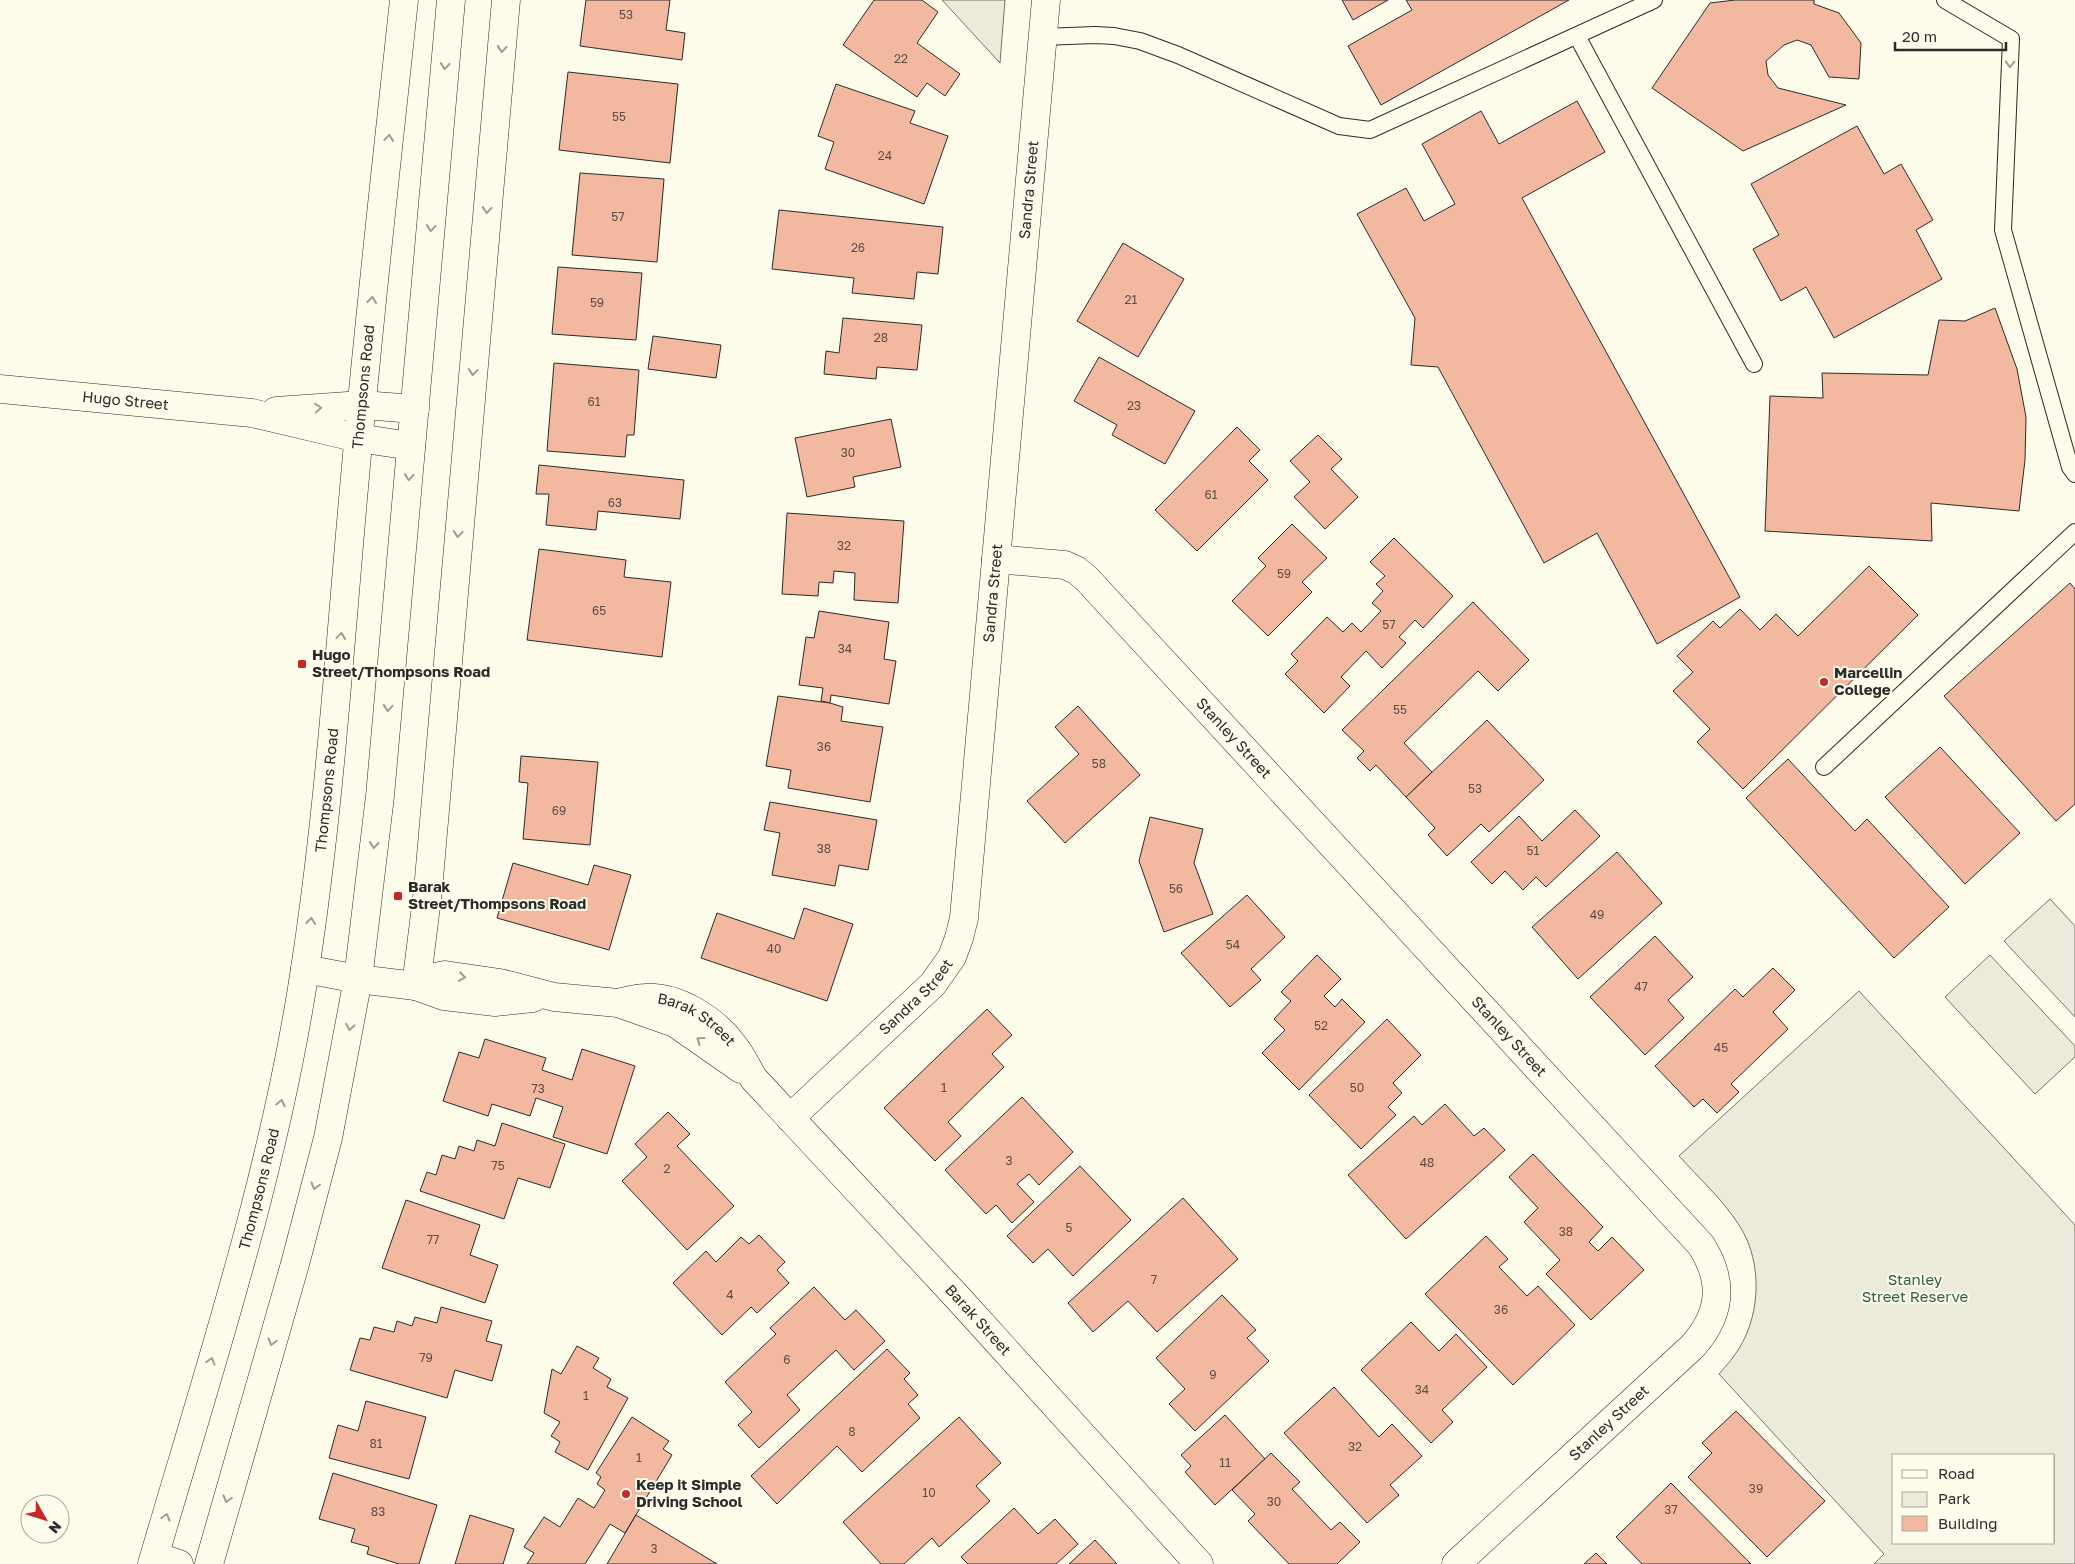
<svg xmlns="http://www.w3.org/2000/svg" width="2075" height="1564" viewBox="0 0 2075 1564" font-family="'Golos Text',sans-serif">
<style>
.green{fill:#ecebdb;stroke:#74746e;fill-rule:evenodd}
.building{fill:#f2b8a0;stroke:#2b2b2b}
.lines{fill:none;stroke-linecap:round;stroke-linejoin:round}
.lane-casing{stroke:#2b2b2b;stroke-width:18}
.street-casing{stroke:#2b2b2b;stroke-width:29}
.primary-casing{stroke:#2b2b2b;stroke-width:29}
.lane{stroke:#fdfbea;stroke-width:16}
.street{stroke:#fdfbea;stroke-width:28}
.primary{stroke:#fdfbea;stroke-width:28}
.oneway{stroke:#9e9d94}
.poi-dot{fill:#c62828;stroke:#fdfbea;stroke-width:2}
.labels{text-anchor:middle;stroke-width:4;stroke-linejoin:round;paint-order:stroke}
.number-label{font-size:12px;fill:#5d4e48}
.street-label{font-size:15px;fill:#2b2b2b;stroke:#fdfbea}
.poi-label{font-size:15px;font-weight:bold;fill:#2b2b2b;stroke:#fdfbea;text-anchor:start}
.park-label{font-size:15px;fill:#34623c;stroke:#fdfbea}
</style>
<rect width="100%" height="100%" fill="#fdfbea"/>
<g class="green">
<polygon points="942,0 1005,0 1000,63"/>
<polygon points="2050,899 2075,926 2075,1017 2004,941"/>
<polygon points="1990,955 2075,1046 2075,1057 2035,1094 1945,997"/>
<path d="M1859,991l216,234v339h-201l10,-10 -165,-180c5,-6 11,-12 15,-18 27,-36 30,-93 5,-131 -16,-25 -40,-47 -60,-69zM1894,1455h160v88h-160z"/>
</g>
<g class="building">
<polygon points="586,0 670,0 666,30 685,33 682,60 580,46"/>
<polygon points="874,0 922,0 938,12 917,43 960,74 945,96 927,83 917,97 843,45"/>
<polygon points="1342,0 1388,0 1353,20"/>
<polygon points="1406,0 1569,0 1381,105 1348,46 1412,10"/>
<polygon points="1735,0 1814,0 1814,4 1839,13 1861,43 1859,79 1829,77 1811,45 1797,40 1784,45 1766,61 1768,75 1778,88 1846,105 1743,151 1652,88 1710,3"/>
<polygon points="568,72 678,84 670,163 559,150"/>
<polygon points="836,84 915,111 910,123 948,136 924,204 825,169 834,142 818,136"/>
<polygon points="1577,101 1605,152 1522,198 1740,597 1657,644 1597,533 1544,563 1438,367 1411,365 1415,318 1357,214 1406,188 1424,221 1455,204 1422,144 1481,111 1499,144"/>
<polygon points="1857,126 1884,174 1901,164 1933,220 1916,230 1942,279 1834,338 1806,287 1781,301 1753,249 1779,235 1751,184"/>
<polygon points="580,173 664,179 657,262 572,255"/>
<polygon points="779,210 943,227 938,274 917,272 914,299 852,293 854,278 772,269"/>
<polygon points="1123,243 1184,279 1138,357 1077,321"/>
<polygon points="558,267 642,273 636,340 552,334"/>
<polygon points="1995,308 2017,369 2026,417 2025,460 2019,511 1931,503 1932,541 1765,531 1770,396 1823,398 1822,373 1928,375 1939,320 1965,321"/>
<polygon points="843,318 922,325 917,370 877,367 876,379 824,374 826,351 839,353"/>
<polygon points="653,336 721,345 716,378 648,369"/>
<polygon points="1099,357 1195,411 1165,464 1112,435 1117,425 1074,401"/>
<polygon points="554,363 639,370 634,435 627,435 625,457 547,451"/>
<polygon points="891,419 901,467 853,477 855,487 807,497 795,438"/>
<polygon points="1237,427 1260,450 1249,461 1268,480 1197,551 1155,510"/>
<polygon points="1318,435 1342,459 1331,469 1358,497 1325,529 1294,497 1310,482 1290,461"/>
<polygon points="539,465 684,480 680,519 598,511 596,530 546,525 549,494 536,494"/>
<polygon points="787,513 904,521 898,603 854,600 855,573 834,571 833,583 819,582 818,596 782,594"/>
<polygon points="1292,524 1327,558 1302,582 1312,592 1268,636 1232,601 1266,566 1258,558"/>
<polygon points="1394,538 1453,596 1423,628 1415,620 1399,637 1406,643 1382,668 1366,651 1341,677 1350,686 1324,713 1285,674 1298,661 1291,654 1327,617 1343,632 1352,623 1361,632 1381,611 1372,603 1383,591 1376,584 1385,576 1370,562"/>
<polygon points="539,549 626,560 624,577 671,582 662,657 527,640"/>
<polygon points="1869,566 1918,615 1743,789 1697,742 1710,729 1673,691 1693,672 1677,656 1713,621 1720,628 1740,609 1760,630 1776,614 1798,636"/>
<polygon points="2070,583 2075,589 2075,804 2056,821 1944,696"/>
<polygon points="1473,602 1529,660 1498,691 1478,671 1404,743 1432,772 1406,797 1376,765 1370,771 1357,758 1364,751 1342,730"/>
<polygon points="819,611 889,622 884,659 896,661 889,704 831,695 830,703 821,701 823,688 799,685 806,637 814,638"/>
<polygon points="778,696 830,703 843,707 841,721 883,727 870,802 788,788 791,770 766,766"/>
<polygon points="1078,706 1140,775 1065,843 1027,801 1079,754 1055,727"/>
<polygon points="1487,720 1544,780 1489,832 1481,824 1447,856 1428,835 1435,828 1406,797"/>
<polygon points="1940,747 2020,833 1965,884 1885,797"/>
<polygon points="521,756 598,762 590,845 523,839 528,783 519,782"/>
<polygon points="1788,759 1855,831 1867,819 1949,907 1894,958 1746,798"/>
<polygon points="770,802 877,820 868,870 839,865 835,886 772,875 780,833 764,830"/>
<polygon points="1575,810 1600,836 1546,887 1536,877 1523,890 1505,871 1492,884 1471,862 1519,816 1542,841"/>
<polygon points="1150,817 1203,829 1194,863 1213,914 1164,932 1139,861"/>
<polygon points="1617,852 1662,903 1578,979 1532,927"/>
<polygon points="513,863 588,885 594,865 631,875 609,950 497,918"/>
<polygon points="1247,895 1285,937 1251,969 1261,980 1230,1007 1181,953"/>
<polygon points="804,908 853,924 827,1001 701,958 717,913 794,939"/>
<polygon points="1655,936 1693,977 1668,1000 1684,1018 1645,1055 1590,997"/>
<polygon points="1317,955 1341,979 1324,996 1335,1007 1342,999 1365,1022 1299,1090 1262,1053 1285,1030 1274,1019 1291,1001 1281,992"/>
<polygon points="1773,968 1795,990 1773,1012 1788,1029 1731,1084 1739,1092 1717,1113 1703,1099 1694,1107 1655,1066 1735,989 1743,997"/>
<polygon points="987,1009 1012,1035 992,1054 1004,1067 948,1122 961,1136 935,1161 884,1108"/>
<polygon points="1387,1019 1421,1055 1393,1083 1402,1093 1388,1107 1396,1115 1361,1149 1309,1095"/>
<polygon points="485,1039 546,1058 542,1070 572,1080 582,1049 635,1066 607,1154 553,1137 563,1107 536,1098 530,1116 492,1104 488,1116 443,1101 459,1052 479,1058"/>
<polygon points="1022,1097 1073,1152 1039,1185 1029,1174 1017,1184 1034,1202 1012,1223 996,1205 986,1214 945,1170"/>
<polygon points="1445,1104 1474,1136 1484,1128 1505,1150 1406,1239 1348,1175 1414,1116 1422,1125"/>
<polygon points="668,1112 690,1134 677,1146 734,1206 687,1250 622,1181 647,1157 635,1144"/>
<polygon points="502,1123 565,1144 550,1188 518,1178 504,1219 420,1191 427,1172 436,1175 442,1155 455,1159 459,1146 474,1151 477,1140 495,1146"/>
<polygon points="1533,1154 1603,1227 1589,1242 1598,1251 1612,1237 1644,1270 1591,1320 1546,1274 1560,1260 1524,1222 1538,1208 1509,1177"/>
<polygon points="1080,1166 1131,1220 1073,1276 1048,1249 1033,1263 1007,1236"/>
<polygon points="1183,1198 1238,1259 1157,1332 1128,1301 1093,1332 1068,1303"/>
<polygon points="406,1200 480,1225 470,1255 498,1265 485,1303 382,1268"/>
<polygon points="759,1235 785,1262 777,1270 789,1283 757,1313 751,1307 722,1335 673,1283 706,1251 716,1262 741,1237 749,1244"/>
<polygon points="1486,1236 1508,1259 1499,1267 1527,1296 1538,1286 1575,1325 1513,1385 1425,1294"/>
<polygon points="814,1287 845,1320 856,1310 885,1341 854,1370 836,1350 787,1395 800,1410 759,1448 738,1425 752,1412 725,1382 776,1334 770,1328"/>
<polygon points="1222,1295 1256,1330 1247,1338 1269,1361 1195,1431 1169,1404 1185,1389 1156,1358"/>
<polygon points="441,1307 492,1321 486,1341 502,1345 492,1381 455,1370 447,1398 350,1370 360,1338 370,1340 374,1327 394,1332 397,1321 412,1326 415,1317 437,1323"/>
<polygon points="1411,1322 1439,1351 1456,1334 1487,1367 1442,1410 1453,1422 1431,1443 1361,1370"/>
<polygon points="577,1346 599,1358 593,1368 611,1379 607,1387 628,1398 588,1470 555,1452 560,1442 551,1436 560,1422 544,1413 552,1369 561,1374"/>
<polygon points="887,1349 910,1373 904,1379 918,1395 908,1404 920,1418 862,1472 837,1446 777,1504 751,1476"/>
<polygon points="1334,1387 1379,1437 1392,1424 1422,1456 1390,1485 1399,1495 1367,1523 1284,1433"/>
<polygon points="366,1401 426,1417 409,1479 329,1458 338,1425 358,1431"/>
<polygon points="1736,1411 1825,1501 1767,1557 1688,1477 1712,1453 1702,1443"/>
<polygon points="1225,1415 1265,1459 1215,1505 1185,1472 1191,1466 1181,1455"/>
<polygon points="632,1417 669,1441 663,1449 672,1455 625,1533 610,1524 585,1564 527,1564 534,1553 524,1547 544,1517 560,1527 578,1498 594,1508 605,1490 597,1484 601,1477 596,1473"/>
<polygon points="959,1417 1001,1463 976,1486 990,1501 939,1547 932,1538 904,1564 881,1564 843,1522"/>
<polygon points="1271,1453 1300,1482 1292,1489 1331,1530 1340,1522 1360,1542 1337,1564 1289,1564 1248,1521 1255,1514 1232,1490"/>
<polygon points="333,1473 437,1505 419,1564 399,1564 367,1554 369,1547 351,1542 355,1529 319,1519"/>
<polygon points="1671,1483 1751,1564 1642,1564 1616,1537"/>
<polygon points="1014,1508 1038,1534 1055,1519 1078,1544 1056,1564 968,1564 961,1557"/>
<polygon points="470,1515 514,1529 503,1564 455,1564"/>
<polygon points="636,1515 717,1564 607,1564"/>
<polygon points="1095,1540 1117,1564 1069,1564"/>
<polygon points="1596,1553 1607,1564 1584,1564"/>
</g>
<g class="lines">
<defs>
<g id="lane">
<polyline points="1945,0 2011,39 2003,230 2070,467 2075,474"/>
<polyline points="1577,36 1754,364"/>
<polyline points="1042,37 1095,35 1114,36 1140,41 1178,55 1339,126 1370,130 1654,0"/>
<polyline points="1824,767 2075,532"/>
</g>
<g id="street">
<path id="s1" d="M0,389l252,24 106,25 53,8"/>
<polyline points="276,411 362,405 415,409"/>
<path id="s2" d="M996,559l69,6 11,5 10,8 615,667c23,36 21,68 -8,101l-237,218"/>
<polyline points="305,969 358,979 416,986 444,996 495,1002 533,998"/>
<polyline points="416,986 428,890 506,0"/>
<polyline points="416,986 435,977 445,975 500,983 554,997 618,1003 675,1023 741,1069"/>
<path id="s3" d="M618,1003c9,-2 18,-5 27,-5 33,-2 70,22 89,48 8,10 13,22 20,33l204,219 241,266"/>
<path id="s4" d="M790,1118l143,-134 19,-27 7,-19 5,-20 82,-918"/>
</g>
<g id="primary">
<polyline points="155,1556 179,1564"/>
<path id="s5" d="M152,1564c57,-195 123,-394 153,-595 25,-163 35,-328 50,-492 14,-160 32,-318 49,-477"/>
<polyline points="209,1564 295,1264 328,1138 358,979 380,796 451,0"/>
</g>
</defs>
<use href="#lane" class="lane-casing"/>
<use href="#street" class="street-casing"/>
<use href="#primary" class="primary-casing"/>
<use href="#lane" class="lane"/>
<use href="#street" class="street"/>
<use href="#primary" class="primary"/>
</g>
<defs><path id="oneway-chevron" d="M-2-3.5L2.5 0L-2 3.5" fill="none" stroke-width="1.6" stroke-linecap="round" stroke-linejoin="round" transform="scale(1.25)"/></defs>
<g class="oneway">
<use href="#oneway-chevron" transform="translate(502 49) rotate(95)"/>
<use href="#oneway-chevron" transform="translate(2010 64) rotate(92)"/>
<use href="#oneway-chevron" transform="translate(445 66) rotate(95)"/>
<use href="#oneway-chevron" transform="translate(389 138) rotate(-84)"/>
<use href="#oneway-chevron" transform="translate(487 210) rotate(95)"/>
<use href="#oneway-chevron" transform="translate(431 228) rotate(95)"/>
<use href="#oneway-chevron" transform="translate(372 300) rotate(-84)"/>
<use href="#oneway-chevron" transform="translate(473 372) rotate(95)"/>
<use href="#oneway-chevron" transform="translate(318 408) rotate(-4)"/>
<use href="#oneway-chevron" transform="translate(409 477) rotate(95)"/>
<use href="#oneway-chevron" transform="translate(458 534) rotate(95)"/>
<use href="#oneway-chevron" transform="translate(341 636) rotate(-85)"/>
<use href="#oneway-chevron" transform="translate(388 708) rotate(95)"/>
<use href="#oneway-chevron" transform="translate(374 845) rotate(97)"/>
<use href="#oneway-chevron" transform="translate(311 921) rotate(-83)"/>
<use href="#oneway-chevron" transform="translate(462 977) rotate(8)"/>
<use href="#oneway-chevron" transform="translate(350 1027) rotate(100)"/>
<use href="#oneway-chevron" transform="translate(700 1040) rotate(-144)"/>
<use href="#oneway-chevron" transform="translate(281 1103) rotate(-77)"/>
<use href="#oneway-chevron" transform="translate(315 1186) rotate(105)"/>
<use href="#oneway-chevron" transform="translate(272 1342) rotate(106)"/>
<use href="#oneway-chevron" transform="translate(211 1361) rotate(-74)"/>
<use href="#oneway-chevron" transform="translate(227 1499) rotate(106)"/>
<use href="#oneway-chevron" transform="translate(166 1517) rotate(-74)"/>
</g>
<g class="poi-dot">
<rect x="297" y="659" width="10" height="10" rx="2.5"/>
<circle cx="1824" cy="682" r="5"/>
<rect x="393" y="891" width="10" height="10" rx="2.5"/>
<circle cx="626" cy="1494" r="5"/>
</g>
<g class="labels">
<g class="number-label">
<text x="626" y="19">53</text>
<text x="901" y="63">22</text>
<text x="619" y="121">55</text>
<text x="885" y="160">24</text>
<text x="618" y="221">57</text>
<text x="858" y="252">26</text>
<text x="1131" y="304">21</text>
<text x="597" y="307">59</text>
<text x="881" y="342">28</text>
<text x="594" y="406">61</text>
<text x="1134" y="410">23</text>
<text x="848" y="457">30</text>
<text x="1211" y="499">61</text>
<text x="615" y="507">63</text>
<text x="844" y="550">32</text>
<text x="1284" y="578">59</text>
<text x="599" y="615">65</text>
<text x="1389" y="629">57</text>
<text x="845" y="653">34</text>
<text x="1400" y="714">55</text>
<text x="824" y="751">36</text>
<text x="1099" y="768">58</text>
<text x="1475" y="793">53</text>
<text x="559" y="815">69</text>
<text x="824" y="853">38</text>
<text x="1533" y="855">51</text>
<text x="1176" y="893">56</text>
<text x="1597" y="919">49</text>
<text x="1233" y="949">54</text>
<text x="774" y="953">40</text>
<text x="1641" y="991">47</text>
<text x="1321" y="1030">52</text>
<text x="1721" y="1052">45</text>
<text x="944" y="1092">1</text>
<text x="1357" y="1092">50</text>
<text x="538" y="1093">73</text>
<text x="1009" y="1165">3</text>
<text x="1427" y="1167">48</text>
<text x="498" y="1170">75</text>
<text x="667" y="1173">2</text>
<text x="1069" y="1232">5</text>
<text x="1566" y="1236">38</text>
<text x="433" y="1244">77</text>
<text x="1154" y="1284">7</text>
<text x="730" y="1299">4</text>
<text x="1501" y="1314">36</text>
<text x="426" y="1362">79</text>
<text x="787" y="1364">6</text>
<text x="1213" y="1379">9</text>
<text x="1422" y="1394">34</text>
<text x="586" y="1400">1</text>
<text x="852" y="1436">8</text>
<text x="376" y="1448">81</text>
<text x="1355" y="1451">32</text>
<text x="639" y="1462">1</text>
<text x="1225" y="1467">11</text>
<text x="1756" y="1493">39</text>
<text x="929" y="1497">10</text>
<text x="1274" y="1506">30</text>
<text x="1671" y="1514">37</text>
<text x="378" y="1516">83</text>
<text x="654" y="1553">3</text>
</g>
<g class="street-label">
<text dy="5" stroke="none"><textPath href="#s4" startOffset="1001">Sandra Street</textPath></text>
<text dy="5" stroke="none"><textPath href="#s5" startOffset="1200">Thompsons Road</textPath></text>
<text dy="5" stroke="none"><textPath href="#s1" startOffset="126">Hugo Street</textPath></text>
<text dy="5" stroke="none"><textPath href="#s4" startOffset="596">Sandra Street</textPath></text>
<text dy="5" stroke="none"><textPath href="#s2" startOffset="312">Stanley Street</textPath></text>
<text dy="5" stroke="none"><textPath href="#s5" startOffset="795">Thompsons Road</textPath></text>
<text dy="5" stroke="none"><textPath href="#s4" startOffset="175">Sandra Street</textPath></text>
<text dy="5" stroke="none"><textPath href="#s3" startOffset="85">Barak Street</textPath></text>
<text dy="5" stroke="none"><textPath href="#s2" startOffset="718">Stanley Street</textPath></text>
<text dy="5" stroke="none"><textPath href="#s5" startOffset="390">Thompsons Road</textPath></text>
<text dy="5" stroke="none"><textPath href="#s3" startOffset="500">Barak Street</textPath></text>
<text transform="translate(1609 1423) rotate(-43)" y="5">Stanley Street</text>
</g>
<g class="poi-label">
<text x="312" y="660">Hugo<tspan x="312" dy="17">Street/Thompsons Road</tspan></text>
<text x="1834" y="678">Marcellin<tspan x="1834" dy="17">College</tspan></text>
<text x="408" y="892">Barak<tspan x="408" dy="17">Street/Thompsons Road</tspan></text>
<text x="636" y="1490">Keep it Simple<tspan x="636" dy="17">Driving School</tspan></text>
</g>
<g class="park-label">
<text x="1915" y="1285">Stanley<tspan x="1915" dy="17">Street Reserve</tspan></text>
</g>
</g>
<rect x="1892" y="1454" width="162" height="90" fill="#fdfbea" stroke="#a9a89e"/>
<rect x="1902" y="1470" width="25" height="8" fill="#fdfbea" stroke="#a9a89e"/>
<text x="1938" y="1479" font-size="15" fill="#2b2b2b">Road</text>
<rect x="1902" y="1492" width="25" height="15" fill="#ecebdb" stroke="#a9a89e"/>
<text x="1938" y="1504" font-size="15" fill="#2b2b2b">Park</text>
<rect x="1902" y="1516" width="25" height="15" fill="#f2b8a0" stroke="#a9a89e"/>
<text x="1938" y="1529" font-size="15" fill="#2b2b2b">Building</text>
<g transform="translate(45 1519) rotate(129)"><circle r="24" fill="#fdfbea" stroke="#a9a89e"/>
<path d="M0-4L9 19L0 12L-9 19Z" fill="#c62828"/>
<text y="-8" font-size="14" font-weight="bold" text-anchor="middle" fill="#2b2b2b">N</text>
</g>
<path d="M1895 42v8h111v-8" fill="none" stroke="#2b2b2b" stroke-width="2.5"/>
<text x="1902" y="42" font-size="15" fill="#2b2b2b" stroke="#fdfbea" stroke-width="4" paint-order="stroke">20 m</text>
</svg>
